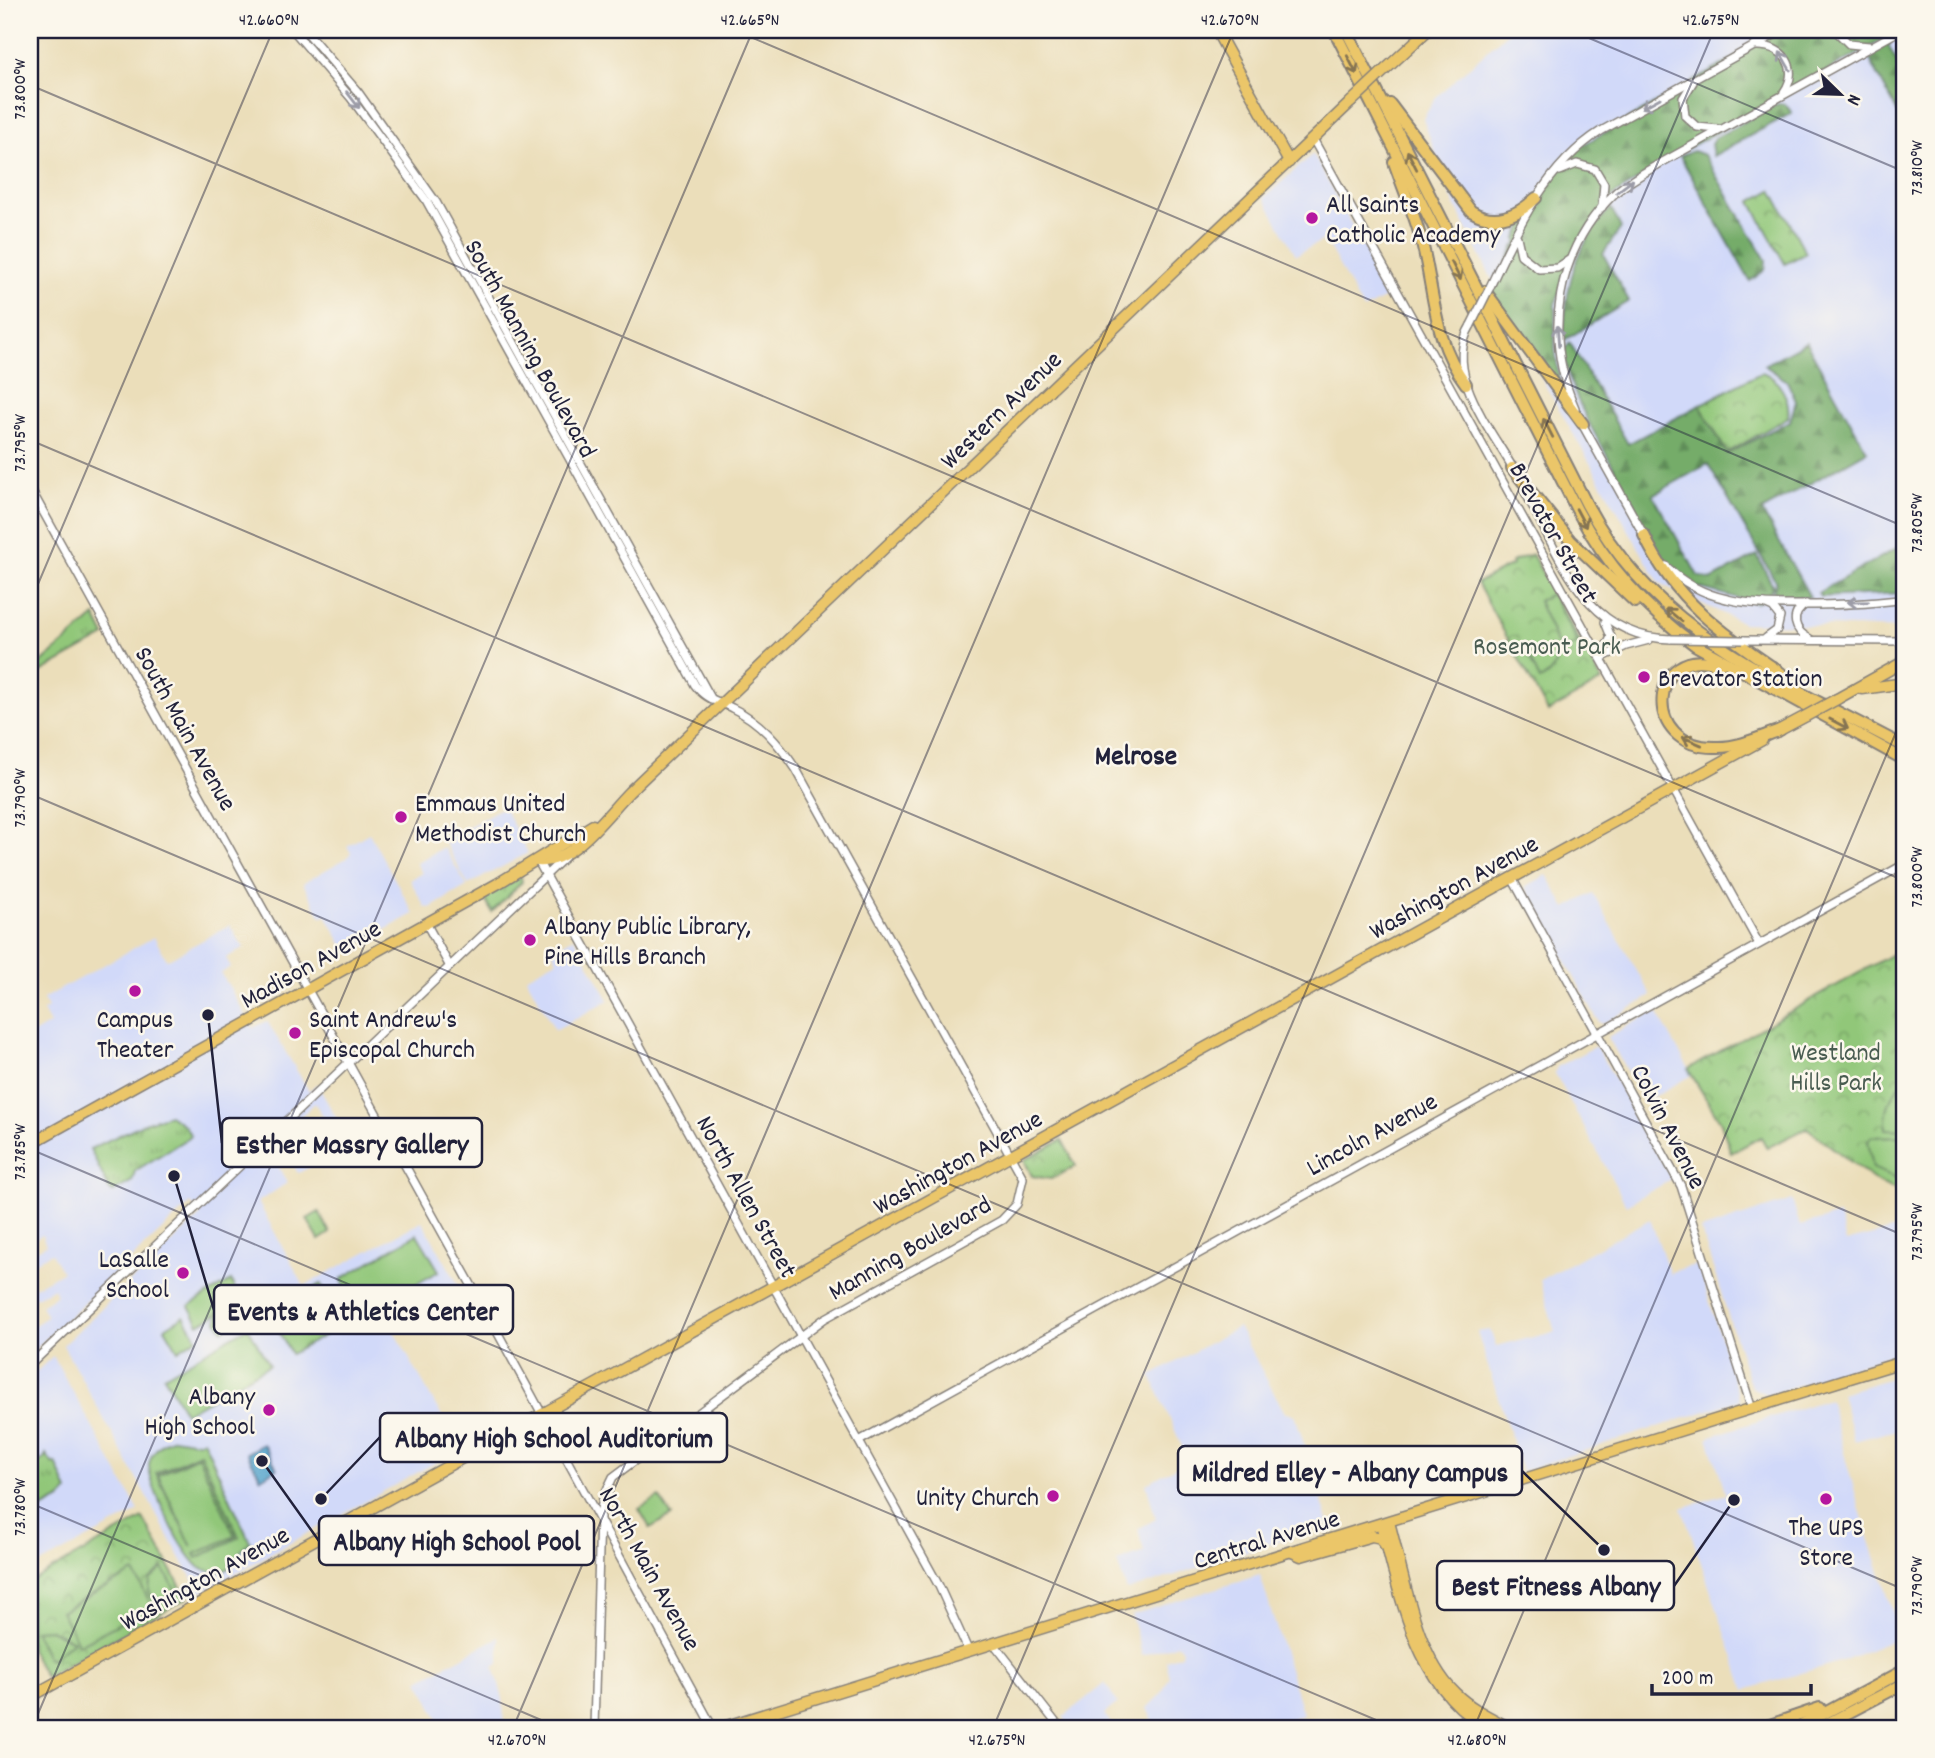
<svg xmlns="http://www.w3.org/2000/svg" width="1935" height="1758" viewBox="0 0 1935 1758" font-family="Dekko,sans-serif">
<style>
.built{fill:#d1d9f9}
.grass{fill:url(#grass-tufts);stroke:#5a745a;stroke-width:2}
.forest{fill:url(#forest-firs);stroke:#4b6752;stroke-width:2}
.park{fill:url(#park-crowns);stroke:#5a745a;stroke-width:2}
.pitch{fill:#91c779;stroke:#5a745a;stroke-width:2;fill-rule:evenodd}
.water{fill:#51a3cc;stroke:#3a6284;stroke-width:2}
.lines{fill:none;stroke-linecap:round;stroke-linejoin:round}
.minor-casing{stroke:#86807a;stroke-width:10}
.major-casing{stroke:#86807a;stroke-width:13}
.highway-casing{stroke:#86807a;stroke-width:14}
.minor{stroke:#fff;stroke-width:7}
.major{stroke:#ebc669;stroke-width:10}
.highway{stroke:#ebc669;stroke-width:10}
.minor-bridge-casing{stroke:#86807a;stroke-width:10;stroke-linecap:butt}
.major-bridge-casing{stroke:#86807a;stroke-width:13;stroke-linecap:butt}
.minor-bridge{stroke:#fff;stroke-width:7}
.major-bridge{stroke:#ebc669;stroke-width:10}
.oneway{stroke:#9c9ca7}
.oneway2{stroke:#867452}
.ticks{fill:none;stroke:#22223b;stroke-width:2;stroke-opacity:0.45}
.poi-dot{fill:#b5179e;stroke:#fbf7ec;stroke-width:2.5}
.labels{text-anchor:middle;stroke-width:5;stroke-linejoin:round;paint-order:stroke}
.poi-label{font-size:26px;fill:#22223b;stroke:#fbf7ec;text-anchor:start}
.street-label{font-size:26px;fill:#22223b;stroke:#fbf7ec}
.park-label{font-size:26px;fill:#495c51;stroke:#fbf7ec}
.neighbourhood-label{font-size:28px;font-weight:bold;fill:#22223b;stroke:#fbf7ec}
.leader{fill:none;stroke:#22223b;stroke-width:2.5}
.callout-dot{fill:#22223b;stroke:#fbf7ec;stroke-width:2.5}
.callout{fill:#fbf7ec;stroke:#22223b;stroke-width:2.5}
.callout-label{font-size:28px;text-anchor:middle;font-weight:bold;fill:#22223b}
.neatline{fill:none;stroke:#22223b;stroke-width:2.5}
.ticks-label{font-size:18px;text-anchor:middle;fill:#22223b}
</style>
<defs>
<pattern id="grass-tufts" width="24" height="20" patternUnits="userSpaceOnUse" patternTransform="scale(1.75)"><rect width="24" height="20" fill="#91c779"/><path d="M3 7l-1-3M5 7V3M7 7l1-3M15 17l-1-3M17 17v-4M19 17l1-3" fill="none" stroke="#76a164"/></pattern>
<pattern id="forest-firs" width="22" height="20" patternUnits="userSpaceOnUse" patternTransform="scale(1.75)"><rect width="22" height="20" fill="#74ac69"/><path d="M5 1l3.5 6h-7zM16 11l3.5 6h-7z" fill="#5f8c58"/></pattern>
<pattern id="park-crowns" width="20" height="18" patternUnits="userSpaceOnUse" patternTransform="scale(1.75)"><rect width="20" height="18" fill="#91c779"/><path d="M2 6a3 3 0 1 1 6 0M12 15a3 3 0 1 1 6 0" fill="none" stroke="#76a164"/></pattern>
</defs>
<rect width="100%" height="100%" fill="#fbf7ec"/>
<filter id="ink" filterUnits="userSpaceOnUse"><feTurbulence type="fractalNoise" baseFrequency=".0143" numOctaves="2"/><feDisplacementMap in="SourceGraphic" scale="14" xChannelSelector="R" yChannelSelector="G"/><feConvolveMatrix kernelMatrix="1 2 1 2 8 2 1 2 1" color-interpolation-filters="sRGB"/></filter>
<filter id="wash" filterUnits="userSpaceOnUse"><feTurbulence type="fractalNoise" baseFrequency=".00686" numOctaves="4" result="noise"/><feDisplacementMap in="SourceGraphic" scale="28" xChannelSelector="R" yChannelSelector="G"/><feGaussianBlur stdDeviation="1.57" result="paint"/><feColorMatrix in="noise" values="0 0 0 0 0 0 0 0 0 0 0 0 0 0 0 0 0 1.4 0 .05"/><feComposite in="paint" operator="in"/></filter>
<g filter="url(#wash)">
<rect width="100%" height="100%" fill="#ebdeba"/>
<g class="built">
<polygon points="1510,30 1905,30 1905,629 1743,623 1659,583 1544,383 1451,197 1423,119 1435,98"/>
<polygon points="1313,154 1390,295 1363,310 1325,239 1296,255 1264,198"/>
<polygon points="499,809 505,810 528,853 468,885 444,841"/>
<polygon points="369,833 414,914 346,951 326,915 321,917 303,883 345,859 351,853 347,846"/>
<polygon points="444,847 467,886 430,908 425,907 410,880 422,873 416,863"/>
<polygon points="1547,875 1566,908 1593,893 1651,996 1603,1024 1599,1022 1525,887"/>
<polygon points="230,925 244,948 226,958 231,967 221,973 253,1028 267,1021 309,1091 317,1084 346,1135 366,1125 371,1135 343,1150 315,1103 298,1119 320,1162 298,1173 278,1139 270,1149 287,1183 258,1202 304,1286 422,1221 459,1286 391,1326 460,1449 200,1593 63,1345 201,1215 191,1203 30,1354 30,1328 47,1317 41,1305 57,1295 54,1288 35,1298 31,1289 62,1272 51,1253 30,1265 30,1254 46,1245 42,1235 30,1242 30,1036 50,1024 43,1011 48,1008 43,999 154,937 167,960"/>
<polygon points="574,937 609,1000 555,1030 526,977 557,960 552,950"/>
<polygon points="1656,1010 1692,1075 1644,1102 1608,1037"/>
<polygon points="1596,1046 1672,1179 1626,1205 1555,1073 1557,1067"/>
<polygon points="1792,1200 1800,1226 1839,1215 1846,1242 1896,1229 1905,1256 1905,1350 1768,1395 1751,1387 1701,1230"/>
<polygon points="1650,1219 1671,1277 1671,1272 1698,1264 1740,1400 1522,1471 1477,1332 1490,1330 1496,1346 1555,1332 1540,1280"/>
<polygon points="1238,1327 1285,1413 1295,1415 1329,1524 1127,1591 1117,1562 1144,1552 1138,1529 1156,1519 1146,1484 1188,1460 1151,1376"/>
<polygon points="53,1356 139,1511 31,1569 30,1378"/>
<polygon points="1905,1374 1905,1428 1854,1441 1841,1393"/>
<polygon points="1829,1399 1859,1507 1901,1637 1842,1661 1745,1690 1682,1508 1726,1494 1708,1437"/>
<polygon points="1260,1575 1303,1714 1269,1728 1156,1728 1147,1708 1162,1693 1169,1677 1166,1660 1181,1655 1182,1650 1178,1644 1142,1655 1131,1615"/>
<polygon points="499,1637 499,1664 494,1666 503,1699 504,1728 443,1728 419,1680"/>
<polygon points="1105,1683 1118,1703 1104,1714 1111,1723 1105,1728 1072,1728 1063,1717"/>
</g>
<g class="grass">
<polygon points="95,616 105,636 30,678 30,673"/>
<polygon points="169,1115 184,1125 191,1136 135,1171 132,1181 113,1192 109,1189 90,1149 147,1122"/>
<polygon points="200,1453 239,1537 197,1558 156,1473"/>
<polygon points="46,1454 53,1464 56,1463 68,1491 61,1499 30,1515 30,1467 44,1459"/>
</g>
<g class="forest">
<polygon points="1783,30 1901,30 1679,153 1613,196 1582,236 1555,304 1555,349 1560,385 1491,294 1515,246 1517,248 1517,239 1530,207 1576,149"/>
<polygon points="1890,42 1889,47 1905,77 1905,126 1870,60 1875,50"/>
<polygon points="1777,104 1785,104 1792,113 1713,156 1711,144 1715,138"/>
<polygon points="1693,151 1704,155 1766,260 1765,270 1750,281 1680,156"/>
<path d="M1611,208l10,20 -18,26 26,47 -66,40c4,-56 8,-89 48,-133z"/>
<path d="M1806,342l61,109 -105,60 48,86 -38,1 4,-16 -68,-118 -55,31 45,81 13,4 46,-25 16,31 -5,10 -12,7 -64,-17 -35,-29 -21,-44 1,-5c-21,-41 -75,-117 -72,-160l5,-5 58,101 72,-39 27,49 63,-33 6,-20 -9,-20 -23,-16z"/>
<polygon points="1901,546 1905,554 1905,593 1820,597 1818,593"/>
</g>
<g class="park">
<polygon points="1772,190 1806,253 1785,264 1751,202"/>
<path d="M1762,372c17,6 29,28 26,45l-61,36 -27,-48z"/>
<polygon points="1532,554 1602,681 1548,712 1477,583 1512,565 1511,562"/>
<polygon points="521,877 522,882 492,912 484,898"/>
<polygon points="1905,947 1905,1194 1877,1182 1807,1128 1767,1148 1761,1137 1731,1153 1721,1123 1688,1069"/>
<polygon points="1062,1140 1076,1166 1051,1179 1032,1176 1024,1160"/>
<polygon points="321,1284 329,1298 342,1291 357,1317 291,1354 269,1313"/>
<polygon points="143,1518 187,1598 45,1677 30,1649 30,1582"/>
</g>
<g class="pitch">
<polygon points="1551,594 1578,643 1561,652 1538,601"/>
<path d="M1551,647c10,14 3,25 -11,33l-11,-23z"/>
<path d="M1905,1081v49l-19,-1c-1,-20 4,-35 19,-48z"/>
<polygon points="1905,1136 1905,1153 1896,1178 1873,1168 1868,1141 1871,1137"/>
<polygon points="319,1212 330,1233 319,1240 307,1219"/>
<polygon points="417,1234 439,1271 363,1315 341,1279"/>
<polygon points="231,1281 246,1311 244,1318 223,1330 217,1321 218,1313 199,1324 189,1306"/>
<polygon points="184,1316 197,1338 178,1350 165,1328"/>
<polygon points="248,1327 269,1365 185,1413 164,1376"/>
<path d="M174,1438l23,4 6,-3 47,103c-18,12 -12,38 -48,27 -17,-10 -55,-85 -53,-105 2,-13 13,-22 25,-26zM200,1453l39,84 -42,21 -2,-4 40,-18 -37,-80 -40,19 34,72 -36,-74z"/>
<polygon points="659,1497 672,1516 650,1528 639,1509"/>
<polygon points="163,1568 176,1591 156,1605 149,1591 150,1580"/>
<polygon points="134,1572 152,1606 79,1645 61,1611"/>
<polygon points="50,1629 73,1641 52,1659 47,1657 34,1630"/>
</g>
<polygon class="water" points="263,1444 277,1468 261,1478 247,1453"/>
</g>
<g filter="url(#ink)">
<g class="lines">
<defs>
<g id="minor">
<path d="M293,30l58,68 75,102 269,485c11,15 22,15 37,23 28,13 47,36 64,61l227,409 -6,26 -15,16 -178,99 -211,158 -10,21 -3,17 -6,213"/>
<polyline points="305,30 358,92 436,202 712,700"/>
<polyline points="1835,30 1849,44 1869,46"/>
<path d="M1756,46c28,-1 44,22 28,46"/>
<polyline points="1693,82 1683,98 1685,116 1697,127 1718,129"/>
<polyline points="1313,139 1759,944"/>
<polyline points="1560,171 1577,164 1595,169 1604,184 1602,207"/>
<polyline points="1517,237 1521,255 1539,269 1557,268 1569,260"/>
<path d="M1489,289c27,-58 56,-123 112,-158l182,-101"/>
<path d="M1471,325c-29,47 20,104 43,145"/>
<path d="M1575,408c-32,-73 -19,-158 39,-214 13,-12 30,-21 45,-30l242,-134"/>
<polyline points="1581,422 1645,537"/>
<polyline points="30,488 494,1326 713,1728"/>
<path d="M1524,490c36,65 60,148 147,149"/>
<path d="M1666,566c17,17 38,28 61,33 39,10 137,6 178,0"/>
<polyline points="1764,604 1773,608 1780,617 1777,630 1766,638"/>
<path d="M1806,604c-17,11 -12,27 4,35"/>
<polyline points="1743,640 1905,641"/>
<polyline points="1597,651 1607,645 1611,637 1605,622"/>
<polyline points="1601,658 1626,646 1649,640"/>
<polyline points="538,861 939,1586 969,1652"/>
<polyline points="1512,878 1681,1186 1752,1409"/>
<polyline points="426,923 449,965"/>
<polyline points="30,1365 565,857"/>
<polyline points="859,1441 1905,864"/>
<polyline points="995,1645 1060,1728"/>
</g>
<g id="major">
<polyline points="1216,30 1289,162"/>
<polyline points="1386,69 1428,30"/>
<polyline points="1862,689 1905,683"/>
<polyline points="1837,699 1905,661"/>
<polyline points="1776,732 1806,716"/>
<path d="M538,861c35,3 68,-46 91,-69l722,-690"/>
<polyline points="30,1144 497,884 593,825"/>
<path d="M1389,1522c15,53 26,132 66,171 16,16 36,25 55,35"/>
<path d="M1381,1524c21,75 34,164 108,204"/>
<polyline points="1292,1552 1301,1556 1372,1536 1381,1538 1385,1545"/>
<polyline points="30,1697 1762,740"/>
<polyline points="720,1728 1905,1361"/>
</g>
<g id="highway">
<path d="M1334,30l243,480c29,55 68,99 118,135l210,115"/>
<path d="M1346,30l241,475c70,131 194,175 318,242"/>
<path d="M1390,104l81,107c24,15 46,5 65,-13"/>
<path d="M1394,162c11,32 26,65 32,99 9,44 11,85 40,123"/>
<polyline points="1485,291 1583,424"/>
<polyline points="1512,468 1570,540 1635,602"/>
<path d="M1644,535c29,64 80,100 137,138"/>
<path d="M1719,665c-68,-25 -82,85 -1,82 22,0 42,-10 62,-17"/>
<polyline points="1761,1728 1820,1708"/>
<polyline points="1797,1728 1905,1670"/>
<polyline points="1819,1728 1905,1683"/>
</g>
</defs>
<use href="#minor" class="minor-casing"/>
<use href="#major" class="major-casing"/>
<use href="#highway" class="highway-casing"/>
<use href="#minor" class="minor"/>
<use href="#major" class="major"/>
<use href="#highway" class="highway"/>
<defs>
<g id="minor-bridge">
<polyline points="1471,325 1489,289"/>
<polyline points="1671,639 1743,640"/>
</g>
<g id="major-bridge">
<polyline points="1351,102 1386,69"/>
<polyline points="1806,716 1837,699"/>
</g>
</defs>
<use href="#minor-bridge" class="minor-bridge-casing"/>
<use href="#major-bridge" class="major-bridge-casing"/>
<use href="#minor-bridge" class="minor-bridge"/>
<use href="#major-bridge" class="major-bridge"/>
</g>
<defs><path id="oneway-shaft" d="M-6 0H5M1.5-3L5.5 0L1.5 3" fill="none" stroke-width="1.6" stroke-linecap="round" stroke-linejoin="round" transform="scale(1.75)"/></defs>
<g class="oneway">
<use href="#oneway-shaft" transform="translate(1785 61) rotate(-120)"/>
<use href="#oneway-shaft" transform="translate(353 100) rotate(52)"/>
<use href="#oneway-shaft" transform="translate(1651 103) rotate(151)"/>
<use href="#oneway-shaft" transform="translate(1625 186) rotate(-37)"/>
<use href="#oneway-shaft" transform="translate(1558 336) rotate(-94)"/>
<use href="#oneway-shaft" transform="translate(1858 602) rotate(179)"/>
</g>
<g class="oneway2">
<use href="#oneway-shaft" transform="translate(1352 65) rotate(63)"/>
<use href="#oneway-shaft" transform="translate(1412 160) rotate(-117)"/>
<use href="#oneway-shaft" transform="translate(1456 271) rotate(63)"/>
<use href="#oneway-shaft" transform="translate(1548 428) rotate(-117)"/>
<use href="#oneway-shaft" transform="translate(1581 518) rotate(62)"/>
<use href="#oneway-shaft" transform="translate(1674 615) rotate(-140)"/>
<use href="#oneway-shaft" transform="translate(1839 724) rotate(28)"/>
<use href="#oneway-shaft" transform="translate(1692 741) rotate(-157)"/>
</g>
</g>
<path class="ticks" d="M734,30l1171,497M1570,30l335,142M30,85l1875,796M30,440l1875,796M30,603l243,-573M30,794l1875,796M30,1149l1365,579M30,1503l530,225M32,1728l721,-1698M513,1728l721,-1698M993,1728l721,-1698M1474,1728l431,-1017"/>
<g class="poi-dot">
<circle cx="1312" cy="218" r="7"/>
<circle cx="1644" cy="677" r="7"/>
<circle cx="401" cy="817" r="7"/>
<circle cx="530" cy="940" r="7"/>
<circle cx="135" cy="991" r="7"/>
<circle cx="295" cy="1033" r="7"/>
<circle cx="183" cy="1273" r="7"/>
<circle cx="269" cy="1410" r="7"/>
<circle cx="1053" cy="1496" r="7"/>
<circle cx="1826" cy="1499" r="7"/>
</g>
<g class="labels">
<g class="poi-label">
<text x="1326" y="212">All Saints<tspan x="1326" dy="30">Catholic Academy</tspan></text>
<text x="1658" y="686">Brevator Station</text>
<text x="415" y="811">Emmaus United<tspan x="415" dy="30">Methodist Church</tspan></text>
<text x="544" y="934">Albany Public Library,<tspan x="544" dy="30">Pine Hills Branch</tspan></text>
<text x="135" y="1027" text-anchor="middle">Campus<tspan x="135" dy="30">Theater</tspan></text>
<text x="309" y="1027">Saint Andrew's<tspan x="309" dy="30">Episcopal Church</tspan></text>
<text x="169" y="1267" text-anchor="end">LaSalle<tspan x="169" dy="30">School</tspan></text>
<text x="255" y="1404" text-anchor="end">Albany<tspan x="255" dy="30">High School</tspan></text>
<text x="1039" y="1505" text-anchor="end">Unity Church</text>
<text x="1826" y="1535" text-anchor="middle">The UPS<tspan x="1826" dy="30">Store</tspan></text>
</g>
<g class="street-label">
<text transform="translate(532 348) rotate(61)" y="9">South Manning Boulevard</text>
<text transform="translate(1000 409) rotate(-44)" y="9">Western Avenue</text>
<text transform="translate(1555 532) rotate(61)" y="9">Brevator Street</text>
<text transform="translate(187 728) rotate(61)" y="9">South Main Avenue</text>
<text transform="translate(1453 886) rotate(-29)" y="9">Washington Avenue</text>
<text transform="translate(310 963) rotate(-29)" y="9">Madison Avenue</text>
<text transform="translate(1670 1126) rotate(63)" y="9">Colvin Avenue</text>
<text transform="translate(1371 1133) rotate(-29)" y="9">Lincoln Avenue</text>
<text transform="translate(957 1161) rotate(-29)" y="9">Washington Avenue</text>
<text transform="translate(748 1196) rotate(61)" y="9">North Allen Street</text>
<text transform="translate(909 1247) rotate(-30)" y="9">Manning Boulevard</text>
<text transform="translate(1266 1538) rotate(-17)" y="9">Central Avenue</text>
<text transform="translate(651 1568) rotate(61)" y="9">North Main Avenue</text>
<text transform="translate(204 1577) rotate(-29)" y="9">Washington Avenue</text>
</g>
<g class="park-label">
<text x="1547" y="654">Rosemont Park</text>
<text x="1836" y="1060">Westland<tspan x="1836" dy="30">Hills Park</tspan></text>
</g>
<g class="neighbourhood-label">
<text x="1136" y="764">Melrose</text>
</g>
</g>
<path class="leader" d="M208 1015L222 1143M174 1176L214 1310M321 1499L380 1437M1604 1550L1522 1471M262 1461L319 1541M1734 1500L1674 1586"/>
<g class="callout-dot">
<circle cx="208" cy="1015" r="7"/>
<circle cx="174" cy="1176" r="7"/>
<circle cx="321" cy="1499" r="7"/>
<circle cx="1604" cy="1550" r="7"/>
<circle cx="262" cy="1461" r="7"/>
<circle cx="1734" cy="1500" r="7"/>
</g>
<g class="callout">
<rect x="222" y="1118" width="260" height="49" rx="7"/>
<rect x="214" y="1285" width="299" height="49" rx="7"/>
<rect x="380" y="1413" width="347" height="49" rx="7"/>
<rect x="1178" y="1446" width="344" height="49" rx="7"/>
<rect x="319" y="1516" width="275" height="49" rx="7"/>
<rect x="1437" y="1561" width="237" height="49" rx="7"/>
</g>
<g class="callout-label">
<text x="352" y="1153">Esther Massry Gallery</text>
<text x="363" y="1320">Events &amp; Athletics Center</text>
<text x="554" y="1447">Albany High School Auditorium</text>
<text x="1350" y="1481">Mildred Elley - Albany Campus</text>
<text x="457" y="1550">Albany High School Pool</text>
<text x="1556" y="1595">Best Fitness Albany</text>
</g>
<rect width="1935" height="1758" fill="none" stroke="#fbf7ec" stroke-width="77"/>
<g transform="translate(1840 94) rotate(113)" stroke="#fbf7ec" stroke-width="5" paint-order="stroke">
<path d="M0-5L12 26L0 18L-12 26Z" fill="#22223b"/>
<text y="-10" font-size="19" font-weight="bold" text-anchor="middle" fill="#22223b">N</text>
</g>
<path d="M1652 1684v10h159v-10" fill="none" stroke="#22223b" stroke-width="3.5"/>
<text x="1662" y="1684" font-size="21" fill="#22223b" stroke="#fbf7ec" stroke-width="5" paint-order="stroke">200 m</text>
<rect x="38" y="38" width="1858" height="1682" class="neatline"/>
<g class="ticks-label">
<text x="269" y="25">42.660°N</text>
<text x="750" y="25">42.665°N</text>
<text x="1230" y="25">42.670°N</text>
<text x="1711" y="25">42.675°N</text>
<text transform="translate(19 89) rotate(-90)" y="6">73.800°W</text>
<text transform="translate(1916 168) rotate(-90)" y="6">73.810°W</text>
<text transform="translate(19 443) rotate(-90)" y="6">73.795°W</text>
<text transform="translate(1916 523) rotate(-90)" y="6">73.805°W</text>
<text transform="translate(19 798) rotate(-90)" y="6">73.790°W</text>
<text transform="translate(1916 877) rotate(-90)" y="6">73.800°W</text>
<text transform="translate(19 1152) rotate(-90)" y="6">73.785°W</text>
<text transform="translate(1916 1232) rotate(-90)" y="6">73.795°W</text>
<text transform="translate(19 1507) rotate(-90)" y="6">73.780°W</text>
<text transform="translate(1916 1586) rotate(-90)" y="6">73.790°W</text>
<text x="517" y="1745">42.670°N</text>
<text x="997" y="1745">42.675°N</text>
<text x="1477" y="1745">42.680°N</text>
</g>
</svg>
